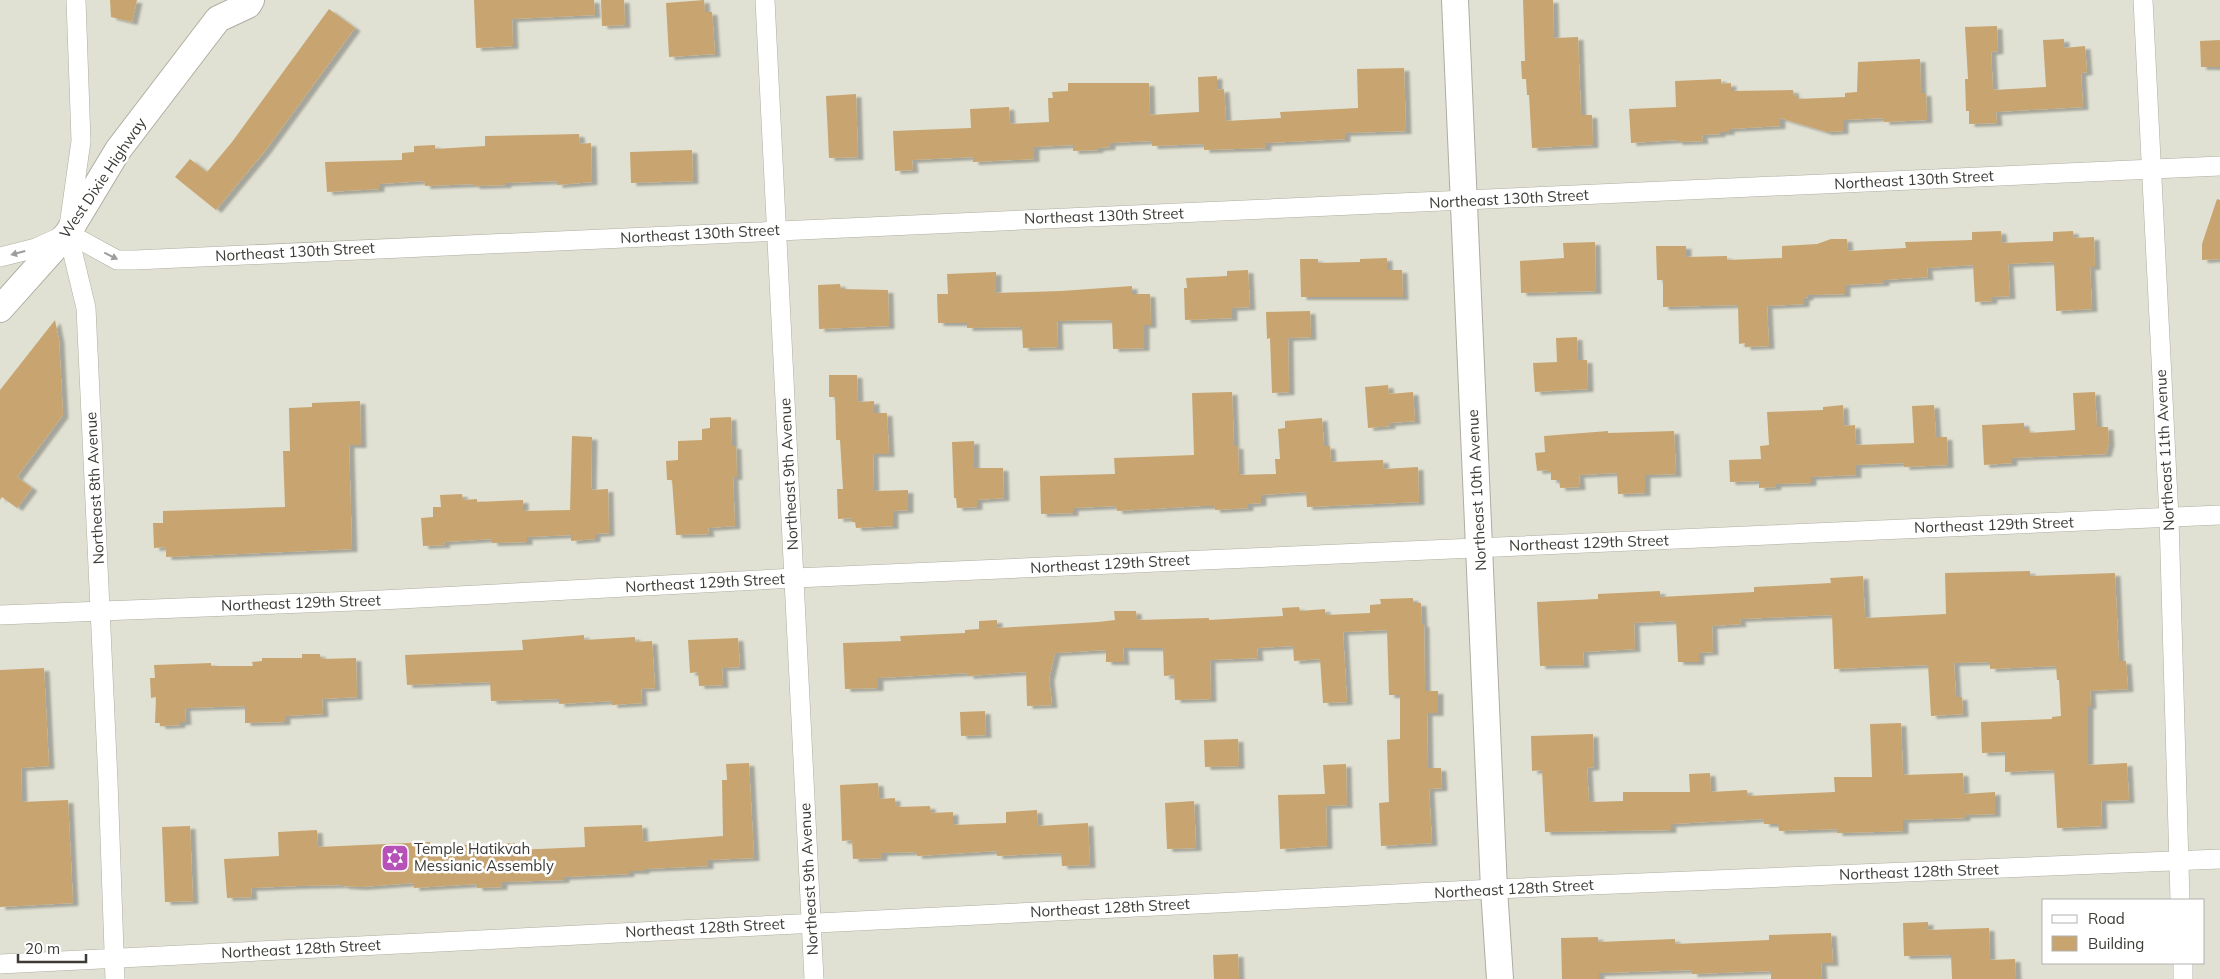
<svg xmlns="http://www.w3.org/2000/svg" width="2220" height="979" viewBox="0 0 2220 979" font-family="Mulish,sans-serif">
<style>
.building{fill:#c8a56f;filter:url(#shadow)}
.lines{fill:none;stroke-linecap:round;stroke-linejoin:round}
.street-casing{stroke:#aeada0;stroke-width:20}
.secondary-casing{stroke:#aeada0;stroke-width:28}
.street{stroke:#fff;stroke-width:19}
.secondary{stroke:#fff;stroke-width:26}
.oneway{fill:#9e9d9a}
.labels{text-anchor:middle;stroke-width:5;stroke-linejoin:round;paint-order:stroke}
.street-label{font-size:15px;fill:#3c3b36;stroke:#fff}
.poi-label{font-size:15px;fill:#3c3b36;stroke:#fff;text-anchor:start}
</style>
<defs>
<filter id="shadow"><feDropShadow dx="5.5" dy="3" stdDeviation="1" flood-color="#0004"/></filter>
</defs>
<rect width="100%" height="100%" fill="#e1e1d3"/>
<g class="building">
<polygon points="110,0 137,0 132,22 111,17"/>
<polygon points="474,0 594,0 595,15 512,19 513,46 476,48"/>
<polygon points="601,0 624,0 625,25 602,26"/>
<polygon points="704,0 705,12 712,12 715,54 669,57 666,3"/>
<polygon points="1523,0 1553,0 1554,38 1578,37 1581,115 1592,115 1593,145 1532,148 1529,95 1527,95 1526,79 1522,79 1521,61 1525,61"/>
<polygon points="329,9 355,28 265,151 216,210 175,177 190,159 207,172 232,142"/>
<polygon points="1997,26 1998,51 1991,52 1993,90 2046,87 2043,40 2064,39 2064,48 2085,46 2087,72 2081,73 2083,107 1996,112 1997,123 1969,124 1969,111 1966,111 1965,79 1968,79 1965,27"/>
<polygon points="2220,40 2220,67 2201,67 2200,41"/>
<polygon points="1920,59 1921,93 1926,93 1927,120 1884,122 1884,118 1843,120 1843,131 1827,132 1780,118 1780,126 1729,129 1729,132 1720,132 1720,134 1702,135 1703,141 1677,142 1677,140 1631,143 1629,109 1676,107 1675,81 1721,79 1721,84 1731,83 1731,91 1793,90 1794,96 1798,95 1798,99 1845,97 1845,93 1857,92 1858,62"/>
<polygon points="1404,68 1406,131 1345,133 1345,139 1266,143 1266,148 1204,150 1204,144 1152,146 1152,141 1110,143 1110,147 1098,148 1098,150 1073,151 1073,145 1034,147 1034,159 973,162 973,157 912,160 913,170 895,171 893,131 971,128 970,109 1009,107 1010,124 1049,122 1048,98 1053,98 1052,92 1068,91 1068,83 1149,83 1150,115 1199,112 1198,77 1217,76 1217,90 1224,89 1226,121 1281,118 1280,112 1358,108 1357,69"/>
<polygon points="856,94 858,157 829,158 826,96"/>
<polygon points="579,134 580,144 591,143 592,182 557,185 557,181 506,183 506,185 474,186 474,184 425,186 424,181 379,184 379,189 327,192 325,162 402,160 402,153 414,152 414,146 435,145 435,149 485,146 485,136"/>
<polygon points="692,150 693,181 631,183 630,152"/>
<polygon points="2217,199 2220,200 2220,259 2202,260 2202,244"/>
<polygon points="2001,231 2002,243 2053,241 2053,232 2073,231 2074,238 2094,237 2095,267 2090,267 2092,309 2056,311 2054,262 2008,264 2010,296 1992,297 1992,301 1975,302 1973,265 1927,268 1928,277 1884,280 1884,283 1845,285 1845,294 1808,295 1808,297 1804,298 1804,304 1767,306 1769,346 1745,347 1745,343 1739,344 1738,305 1663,307 1663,280 1657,280 1656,246 1686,246 1686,257 1727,256 1727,260 1782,258 1782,246 1817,244 1831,239 1847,239 1848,251 1906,248 1905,242 1972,240 1972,232"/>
<polygon points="1595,242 1596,291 1521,293 1520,261 1564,258 1563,243"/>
<polygon points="1387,258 1387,270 1402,270 1403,297 1301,297 1300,259 1318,259 1318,263 1360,262 1360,259"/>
<polygon points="1248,270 1250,307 1232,308 1232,318 1185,320 1184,288 1187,288 1186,278 1227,276 1227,271"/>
<polygon points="996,272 996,293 1061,291 1132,286 1132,294 1150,294 1151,325 1144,325 1144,348 1113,349 1112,320 1057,321 1058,347 1023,348 1022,327 967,328 967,323 938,323 937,294 948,294 947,274"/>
<polygon points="840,284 841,289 888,290 889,326 819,329 818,285"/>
<polygon points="1310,311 1311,337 1288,338 1289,392 1272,393 1270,338 1267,339 1266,312"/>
<polygon points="55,320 59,340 63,415 17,477 32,488 17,508 2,497 0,500 0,390"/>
<polygon points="1577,337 1578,360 1587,360 1588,389 1535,392 1533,363 1557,362 1556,338"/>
<polygon points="829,375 857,375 858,402 874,401 874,413 887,413 889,454 873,454 874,491 908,490 908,510 893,511 893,526 856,528 855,522 852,522 852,518 838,519 837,489 843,489 840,440 836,440 835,397 829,397"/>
<polygon points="1388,385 1389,394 1413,392 1415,421 1390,423 1390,426 1368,428 1365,387"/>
<polygon points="1232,392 1234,446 1238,446 1239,475 1276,474 1275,459 1280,459 1278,429 1285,428 1285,421 1322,418 1324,446 1330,446 1331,462 1383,460 1384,469 1418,467 1419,502 1307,507 1306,492 1261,495 1261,503 1248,504 1248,508 1215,510 1214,506 1201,506 1117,511 1116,506 1073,508 1073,513 1041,514 1040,476 1115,474 1114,458 1194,455 1192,393"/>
<polygon points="2095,392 2097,427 2108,427 2109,443 2106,454 2012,458 2012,463 1984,465 1982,425 2024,423 2024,429 2029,429 2029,433 2075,430 2073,393"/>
<polygon points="360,401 361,445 349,445 352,549 166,557 166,547 154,548 153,523 163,523 163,511 285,507 283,451 290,451 289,408 312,407 312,403"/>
<polygon points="1843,405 1844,426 1855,425 1856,445 1914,443 1912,406 1934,405 1936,437 1947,437 1948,465 1904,467 1904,463 1856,465 1856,475 1811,477 1811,483 1776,484 1776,487 1759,488 1759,481 1730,482 1729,460 1761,459 1760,446 1769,445 1767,412 1823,410 1823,407"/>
<polygon points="731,417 732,446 736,446 737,477 733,477 735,526 708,528 709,534 676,535 672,480 667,480 666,461 678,460 678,441 702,440 702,429 710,428 710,418"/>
<polygon points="1608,431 1608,433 1674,431 1676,474 1645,475 1645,493 1618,494 1617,473 1579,475 1580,487 1560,488 1559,480 1551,480 1551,472 1548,472 1548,470 1537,471 1535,453 1545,452 1544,436"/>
<polygon points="572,436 592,437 591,490 608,489 609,533 595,534 595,539 571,541 571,535 527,537 527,542 492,543 492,539 444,542 445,545 423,546 421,518 433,517 433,507 441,507 440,495 462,494 463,500 477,499 477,502 523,500 523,511 570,510"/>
<polygon points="974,441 974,468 1003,468 1004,498 977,500 977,507 957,508 956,498 954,498 952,442"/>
<polygon points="2030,571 2030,576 2115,573 2119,661 2126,661 2128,689 2090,691 2091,706 2088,706 2088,765 2127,763 2129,800 2101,801 2102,826 2057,828 2054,770 2005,772 2005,752 1982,753 1981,722 2052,719 2052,717 2061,716 2059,680 2057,680 2056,666 1990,669 1990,662 1954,663 1956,697 1962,697 1963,714 1931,716 1928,665 1834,669 1832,615 1740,619 1741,624 1712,626 1713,652 1699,653 1699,662 1678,662 1676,621 1634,623 1635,649 1583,652 1584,665 1540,666 1537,602 1598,599 1598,594 1660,591 1660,597 1754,592 1754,587 1831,583 1830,578 1863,576 1865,618 1946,614 1945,573"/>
<polygon points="1413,598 1413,603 1421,603 1422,624 1424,624 1425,691 1438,691 1438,713 1427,713 1428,768 1441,768 1442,788 1429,789 1432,843 1381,846 1379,803 1389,802 1387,740 1400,739 1400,695 1389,695 1387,630 1343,632 1347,702 1323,703 1320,659 1294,661 1293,646 1257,648 1258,658 1210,660 1211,699 1175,700 1174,675 1164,676 1163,648 1123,648 1124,662 1106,662 1106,650 1055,653 1049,678 1052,705 1027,706 1026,672 968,676 968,673 878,678 878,688 845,689 843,643 901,641 900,636 965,633 965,630 979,629 979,621 997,620 997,628 1098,622 1115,620 1114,611 1136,611 1137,620 1209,618 1209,620 1283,616 1282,608 1299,607 1300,611 1325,609 1325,615 1370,613 1370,605 1381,604 1380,599"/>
<polygon points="584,635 584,640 635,637 635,642 652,641 655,688 641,689 642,703 612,705 612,701 559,704 559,699 491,701 490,682 407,685 405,655 523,650 522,640"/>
<polygon points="738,638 740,667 722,668 723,685 699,686 698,672 690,673 688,640"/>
<polygon points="302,654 320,654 321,659 356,658 357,697 322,699 323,714 285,716 285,722 245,723 245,706 185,708 186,722 180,722 180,725 160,726 160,723 155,723 156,697 151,698 150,678 155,678 154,665 211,663 211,666 253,666 252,662 262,661 262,658 302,658"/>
<polygon points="44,668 49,766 21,768 22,802 68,800 73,903 0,907 0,670"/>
<polygon points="985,711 986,735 961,736 960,712"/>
<polygon points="1901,723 1903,775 1963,773 1964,794 1995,792 1995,814 1965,815 1965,818 1903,820 1903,831 1875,832 1837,833 1837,829 1779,831 1778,824 1764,824 1764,819 1671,824 1671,830 1545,832 1542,770 1532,771 1531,736 1593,734 1594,767 1587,768 1589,802 1623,801 1623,792 1690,792 1689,774 1710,773 1711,792 1747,790 1748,796 1835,792 1834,777 1872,777 1870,724"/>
<polygon points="1238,739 1239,766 1205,767 1204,740"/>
<polygon points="749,763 754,858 708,860 708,866 644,869 644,871 629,871 629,874 564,877 564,880 502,882 502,887 477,888 477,884 414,888 414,883 361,887 343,886 343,885 297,886 251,888 252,897 227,898 224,859 279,856 278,832 317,830 318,847 430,842 430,846 515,843 515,850 585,847 584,827 642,825 643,842 723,836 722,780 727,780 726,764"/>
<polygon points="1346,764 1347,805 1326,806 1327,846 1280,849 1278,795 1325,794 1323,765"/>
<polygon points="878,783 879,799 895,798 895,805 898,804 898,807 930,806 931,813 953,812 953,825 1006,823 1006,812 1037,810 1038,826 1088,823 1090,865 1062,866 1061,853 997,856 997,851 917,856 916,852 882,853 882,858 853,859 852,840 842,841 840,785"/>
<polygon points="1194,801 1196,848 1167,849 1165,803"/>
<polygon points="190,826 193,901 165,902 162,827"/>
<polygon points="1928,922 1928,930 1989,928 1990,960 2015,959 2016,979 1952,979 1951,955 1904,956 1903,923"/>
<polygon points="1831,933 1833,963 1821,963 1822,979 1771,979 1771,971 1692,974 1692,970 1599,973 1599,979 1562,979 1561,938 1598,937 1598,942 1675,939 1675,944 1769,940 1769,935"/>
<polygon points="1238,954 1239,979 1214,979 1213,955"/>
</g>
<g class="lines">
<defs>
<g id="street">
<polyline points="76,0 81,141 68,233 86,308 108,781 115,979"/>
<polyline points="765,0 814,979"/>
<polyline points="2143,0 2169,518 2180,900"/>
<polyline points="68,233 117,260 135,260 2220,166"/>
<polyline points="0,257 36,248 60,237"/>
<polyline points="0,615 381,600 795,578 2220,515"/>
<polyline points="2183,963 2183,979"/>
<polyline points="0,964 1494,889 2220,859"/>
</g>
<g id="secondary">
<polyline points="1455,0 1494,889 1500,979"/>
<polyline points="0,309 68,233 118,150 218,19 248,5 251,0"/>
</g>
</defs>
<use href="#street" class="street-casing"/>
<use href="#secondary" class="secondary-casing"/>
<use href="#street" class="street"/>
<use href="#secondary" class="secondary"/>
</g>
<defs><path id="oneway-solid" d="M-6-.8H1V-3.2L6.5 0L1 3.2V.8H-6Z" transform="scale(1.25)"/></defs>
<g class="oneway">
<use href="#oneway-solid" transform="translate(18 253) rotate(165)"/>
<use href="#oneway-solid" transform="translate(111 256) rotate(26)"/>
</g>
<defs>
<symbol id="synagogue-square" viewBox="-11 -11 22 22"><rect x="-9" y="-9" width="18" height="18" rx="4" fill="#b551b7" stroke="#fff"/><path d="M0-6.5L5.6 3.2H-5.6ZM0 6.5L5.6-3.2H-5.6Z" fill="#fff"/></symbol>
</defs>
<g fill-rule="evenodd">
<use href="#synagogue-square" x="379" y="842" width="32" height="32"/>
</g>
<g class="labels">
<g class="street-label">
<text transform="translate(103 178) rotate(-56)" y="5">West Dixie Highway</text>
<text transform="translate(1914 180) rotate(-3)" y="5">Northeast 130th Street</text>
<text transform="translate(1509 199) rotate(-3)" y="5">Northeast 130th Street</text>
<text transform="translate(1104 216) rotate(-2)" y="5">Northeast 130th Street</text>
<text transform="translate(700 234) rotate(-3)" y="5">Northeast 130th Street</text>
<text transform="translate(295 252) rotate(-3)" y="5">Northeast 130th Street</text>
<text transform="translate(2165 450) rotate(-93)" y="5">Northeast 11th Avenue</text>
<text transform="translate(789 474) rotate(-93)" y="5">Northeast 9th Avenue</text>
<text transform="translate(95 488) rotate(-93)" y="5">Northeast 8th Avenue</text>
<text transform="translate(1477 490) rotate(-93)" y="5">Northeast 10th Avenue</text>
<text transform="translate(1994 525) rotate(-2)" y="5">Northeast 129th Street</text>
<text transform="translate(1589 543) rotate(-2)" y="5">Northeast 129th Street</text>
<text transform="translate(1110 564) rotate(-3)" y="5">Northeast 129th Street</text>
<text transform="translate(705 583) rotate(-3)" y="5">Northeast 129th Street</text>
<text transform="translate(301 603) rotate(-2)" y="5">Northeast 129th Street</text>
<text transform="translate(1919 872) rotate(-2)" y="5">Northeast 128th Street</text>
<text transform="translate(809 879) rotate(-93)" y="5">Northeast 9th Avenue</text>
<text transform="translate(1514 889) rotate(-3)" y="5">Northeast 128th Street</text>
<text transform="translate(1110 908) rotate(-3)" y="5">Northeast 128th Street</text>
<text transform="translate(705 928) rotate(-3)" y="5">Northeast 128th Street</text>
<text transform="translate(301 949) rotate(-3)" y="5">Northeast 128th Street</text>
</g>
<g class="poi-label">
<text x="414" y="854">Temple Hatikvah<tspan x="414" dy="17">Messianic Assembly</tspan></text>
</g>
</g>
<rect x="2042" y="899" width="162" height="65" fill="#ffffff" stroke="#b1b1af"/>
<rect x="2052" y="915" width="25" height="8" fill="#ffffff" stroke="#b1b1af"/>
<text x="2088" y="924" font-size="15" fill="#3c3b36">Road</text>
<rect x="2052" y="936" width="25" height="15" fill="#c8a56f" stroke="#b1b1af"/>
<text x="2088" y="949" font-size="15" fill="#3c3b36">Building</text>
<path d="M18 954v8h68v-8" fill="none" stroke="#3c3b36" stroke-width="2.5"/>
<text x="25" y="954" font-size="15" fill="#3c3b36" stroke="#ffffff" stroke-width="4" paint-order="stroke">20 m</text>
</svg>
